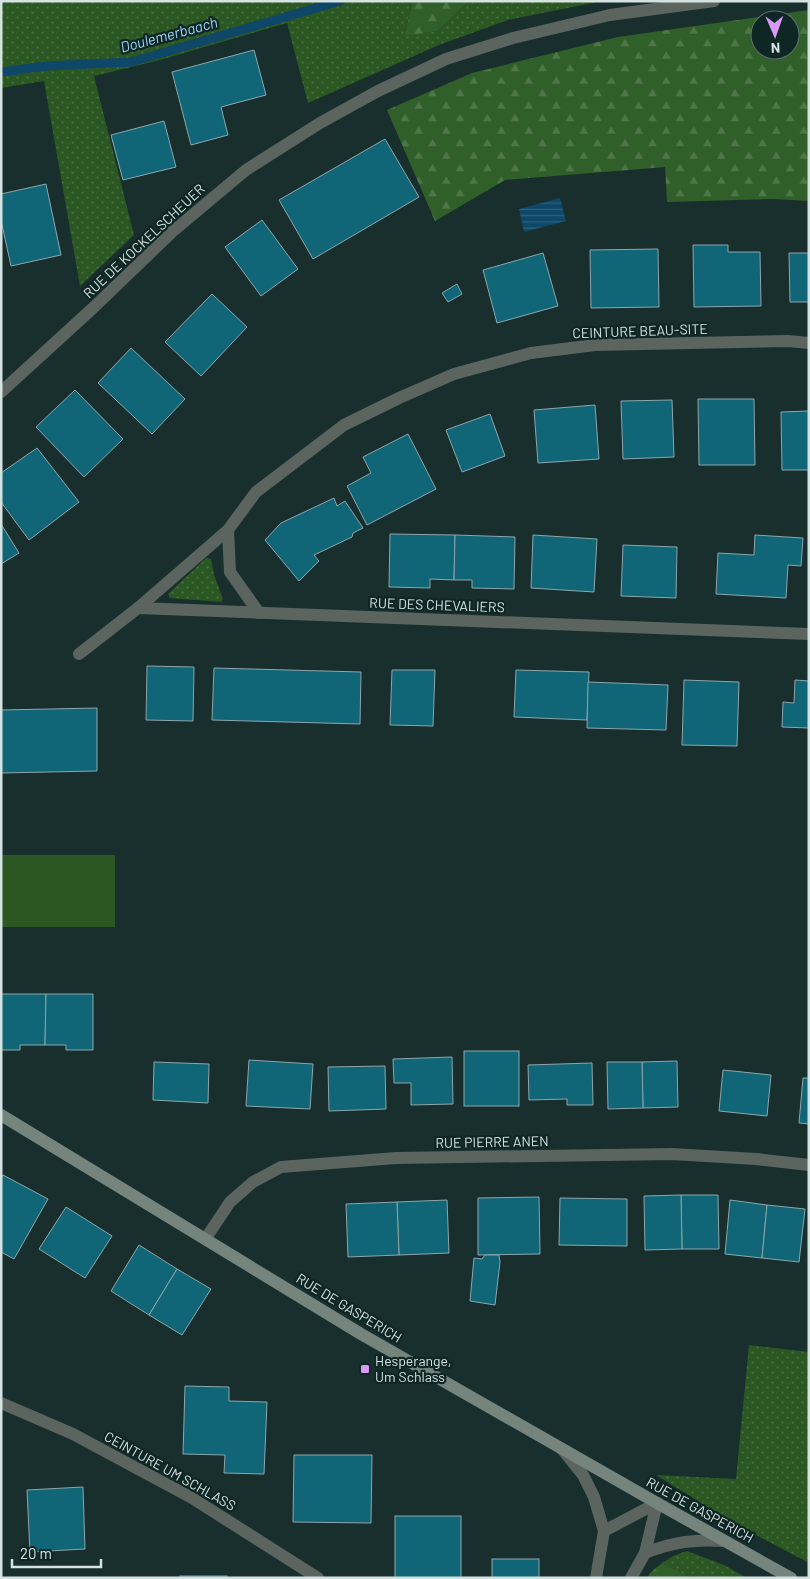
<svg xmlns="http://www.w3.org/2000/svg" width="810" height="1579" viewBox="0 0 810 1579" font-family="Barlow,sans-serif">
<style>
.grass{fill:url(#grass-dots)}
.forest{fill:url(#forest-firs);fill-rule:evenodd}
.green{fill:#2b5723}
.water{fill:url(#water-rules)}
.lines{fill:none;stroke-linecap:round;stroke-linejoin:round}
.stream{stroke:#0e4768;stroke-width:9}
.building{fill:#106677;stroke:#8da6ac}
.street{stroke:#5b645f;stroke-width:12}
.secondary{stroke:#75847d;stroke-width:12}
.poi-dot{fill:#d99af7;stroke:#0e2624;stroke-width:2}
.labels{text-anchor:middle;stroke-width:4.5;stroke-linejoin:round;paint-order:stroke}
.street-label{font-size:14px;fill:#d4e2e0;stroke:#0e2624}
.poi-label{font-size:14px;fill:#d4e2e0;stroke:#0e2624;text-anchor:start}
.water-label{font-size:15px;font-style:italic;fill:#9cd1f7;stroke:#0e2624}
</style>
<defs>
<pattern id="grass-dots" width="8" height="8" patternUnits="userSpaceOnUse" patternTransform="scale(1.25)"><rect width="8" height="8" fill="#2b5723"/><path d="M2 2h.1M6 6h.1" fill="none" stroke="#496f43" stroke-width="1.8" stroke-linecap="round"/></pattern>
<pattern id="forest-firs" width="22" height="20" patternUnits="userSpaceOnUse" patternTransform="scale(1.25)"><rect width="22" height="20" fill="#315f29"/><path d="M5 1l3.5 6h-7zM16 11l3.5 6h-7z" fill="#4e7648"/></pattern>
<pattern id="water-rules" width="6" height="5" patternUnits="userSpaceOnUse" patternTransform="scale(1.25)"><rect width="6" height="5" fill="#0e4768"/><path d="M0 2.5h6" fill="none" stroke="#30617d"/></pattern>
</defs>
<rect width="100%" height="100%" fill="#182f2e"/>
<g class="grass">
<polygon points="1,1 413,1 404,35 438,31 469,1 602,1 508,20 439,45 308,103 287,23 160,60 94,76 134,235 80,286 44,81 1,88"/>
<polygon points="206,558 211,559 214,575 223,599 221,602 170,598 168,594"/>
<polygon points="749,1345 809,1352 809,1563 735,1524 656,1475 736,1479"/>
<polygon points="687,1551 724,1565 747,1578 691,1578 662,1563 673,1556"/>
</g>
<g class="forest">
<polygon points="413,1 469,1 438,31 404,36"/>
<path d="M809,10v191l-35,-2 -107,3 -2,-35 -160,13 -70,41 -48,-111 85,-37 146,-36zM760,20h30v30h-30z"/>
<polygon points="662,1563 691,1578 647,1578 650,1573"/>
</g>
<rect class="green" x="1" y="855" width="114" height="72"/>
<polygon class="water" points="560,198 566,221 524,232 519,209"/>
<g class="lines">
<polyline class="stream" points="1,72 46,66 131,62 340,1"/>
</g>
<g class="building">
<polygon points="254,50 266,95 221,107 228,135 191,145 172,72"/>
<polygon points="164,121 176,167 123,180 111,135"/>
<polygon points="385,139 419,197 313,259 279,200"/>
<polygon points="46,184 61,255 11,266 1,220 1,194"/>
<polygon points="262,220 298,269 261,296 225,247"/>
<polygon points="693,245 728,245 728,252 760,252 761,306 694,307"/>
<polygon points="658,249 659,307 591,308 590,250"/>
<polygon points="543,253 558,306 497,323 483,270"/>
<polygon points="789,253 809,253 809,302 790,302"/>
<polygon points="457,284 462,294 448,302 442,293"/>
<polygon points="212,294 247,327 201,376 165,342"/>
<polygon points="131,348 185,399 152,434 98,383"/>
<polygon points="75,390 123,439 84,477 36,427"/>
<polygon points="698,399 754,399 755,465 699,465"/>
<polygon points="672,400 674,457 623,459 621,401"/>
<polygon points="595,405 599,459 538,463 534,410"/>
<polygon points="809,411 809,470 782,470 781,412"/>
<polygon points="490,414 505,456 462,472 446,430"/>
<polygon points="408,434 436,489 367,525 347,486 371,473 363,457"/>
<polygon points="37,448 79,502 29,540 1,502 1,473"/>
<polygon points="334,498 337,506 345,501 363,528 353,533 352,537 314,555 319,561 299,581 265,540 281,523"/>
<polygon points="1,524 19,553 1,564"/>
<polygon points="390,534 455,535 454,580 430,579 430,588 389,587"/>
<polygon points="455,535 515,537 514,589 472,588 472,580 454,580"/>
<polygon points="533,535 597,539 594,592 531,588"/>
<polygon points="755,535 803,538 801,566 788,565 786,598 716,594 718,553 754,555"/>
<polygon points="623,545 677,547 676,598 621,596"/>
<polygon points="147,666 194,667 193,721 146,720"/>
<polygon points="214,668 361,672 360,724 212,720"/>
<polygon points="392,670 435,670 433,726 390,725"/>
<polygon points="516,670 589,672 587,720 514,717"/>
<polygon points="684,680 739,682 737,746 682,745"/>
<polygon points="795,680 809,681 809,728 782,727 783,702 794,703"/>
<polygon points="588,682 668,685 666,730 587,728"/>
<polygon points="97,708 97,771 1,773 1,710"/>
<polygon points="1,994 46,994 45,1045 20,1045 20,1050 1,1050"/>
<polygon points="46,994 93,994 93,1050 66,1050 66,1045 45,1045"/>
<rect x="464" y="1051" width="55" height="55"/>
<polygon points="452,1057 453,1104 411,1105 411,1083 394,1083 393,1059"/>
<polygon points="249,1060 313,1064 310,1109 246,1106"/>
<polygon points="677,1061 678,1107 643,1108 642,1062"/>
<polygon points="154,1062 209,1064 208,1103 153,1100"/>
<polygon points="607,1062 642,1062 643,1108 608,1109"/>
<polygon points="592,1063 593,1105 567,1105 567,1099 529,1100 528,1065"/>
<polygon points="385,1066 386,1109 329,1111 328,1067"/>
<polygon points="723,1070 771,1075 767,1116 719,1111"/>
<polygon points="803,1078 809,1078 809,1124 799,1123"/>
<polygon points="3,1175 48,1199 14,1259 1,1252 1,1179"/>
<polygon points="681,1195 718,1195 719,1249 682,1249"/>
<polygon points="681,1195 682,1249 645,1250 644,1196"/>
<polygon points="539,1197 540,1254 478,1255 478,1198"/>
<polygon points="560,1198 627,1199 627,1246 559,1245"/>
<polygon points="447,1200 449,1253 399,1255 397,1202"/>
<polygon points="730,1200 767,1205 762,1258 725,1254"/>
<polygon points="397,1202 399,1255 348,1257 346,1204"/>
<polygon points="767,1205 805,1209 799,1262 762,1258"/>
<polygon points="66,1207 112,1236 85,1278 39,1249"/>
<polygon points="139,1245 177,1269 149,1315 111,1291"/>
<polygon points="485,1255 499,1255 500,1262 495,1305 470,1301 474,1258 482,1259"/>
<polygon points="177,1269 211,1289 182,1335 149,1315"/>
<polygon points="185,1386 229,1387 229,1401 267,1402 264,1474 224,1473 225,1455 183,1454"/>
<polygon points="294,1455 372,1455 371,1523 293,1522"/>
<polygon points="83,1487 85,1549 30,1552 27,1490"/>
<rect x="395" y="1516" width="66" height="62"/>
<rect x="492" y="1559" width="47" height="19"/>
<rect x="180" y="1576" width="47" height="2"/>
</g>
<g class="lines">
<g class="street">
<polyline points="1,392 93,308 172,232 246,170 320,123 378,91 446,59 513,38 610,15 714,1"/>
<polyline points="228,530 230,572 259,613"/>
<polyline points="138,608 228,530 256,492 344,425 399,398 454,374 531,353 595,345 788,341 809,343"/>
<polyline points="79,654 138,608 809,634"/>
<polyline points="206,1238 230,1202 253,1182 281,1167 396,1158 672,1154 756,1159 809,1165"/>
<polyline points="1,1403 73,1434 192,1498 318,1578"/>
<polyline points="562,1449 583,1475 594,1497 604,1531 596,1578"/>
<polyline points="604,1531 657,1503"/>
<path d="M645,1553c28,-11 49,-14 79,-12"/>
<polyline points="631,1578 645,1553 657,1503"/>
</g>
<polyline class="secondary" points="1,1115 361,1334 657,1503 791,1578"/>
</g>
<rect class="poi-dot" x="360" y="1364" width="10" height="10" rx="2.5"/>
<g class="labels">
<g class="street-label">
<text transform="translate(144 241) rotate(-43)" y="5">RUE DE KOCKELSCHEUER</text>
<text transform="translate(640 331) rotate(-2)" y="5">CEINTURE BEAU-SITE</text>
<text transform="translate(437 605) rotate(2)" y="5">RUE DES CHEVALIERS</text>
<text transform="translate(492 1142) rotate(-1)" y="5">RUE PIERRE ANEN</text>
<text transform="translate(349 1308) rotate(31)" y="5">RUE DE GASPERICH</text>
<text transform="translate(170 1471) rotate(29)" y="5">CEINTURE UM SCHLASS</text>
<text transform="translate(700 1510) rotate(29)" y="5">RUE DE GASPERICH</text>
</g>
<g class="poi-label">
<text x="375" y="1366">Hesperange,<tspan x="375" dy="16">Um Schlass</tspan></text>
</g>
<g class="water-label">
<text transform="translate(169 35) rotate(-15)" y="5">Doulemerbaach</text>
</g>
</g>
<rect width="810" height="1579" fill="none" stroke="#d4e2e0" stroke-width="5"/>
<g transform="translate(775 35) rotate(178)"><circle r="24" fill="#0e2624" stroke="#5d716f"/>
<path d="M0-4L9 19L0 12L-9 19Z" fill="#d99af7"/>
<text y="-8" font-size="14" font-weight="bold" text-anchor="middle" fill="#d4e2e0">N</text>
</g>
<path d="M12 1559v8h89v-8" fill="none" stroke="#d4e2e0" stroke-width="2.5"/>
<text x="20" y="1559" font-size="15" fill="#d4e2e0" stroke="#0e2624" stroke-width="4" paint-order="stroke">20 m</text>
</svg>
